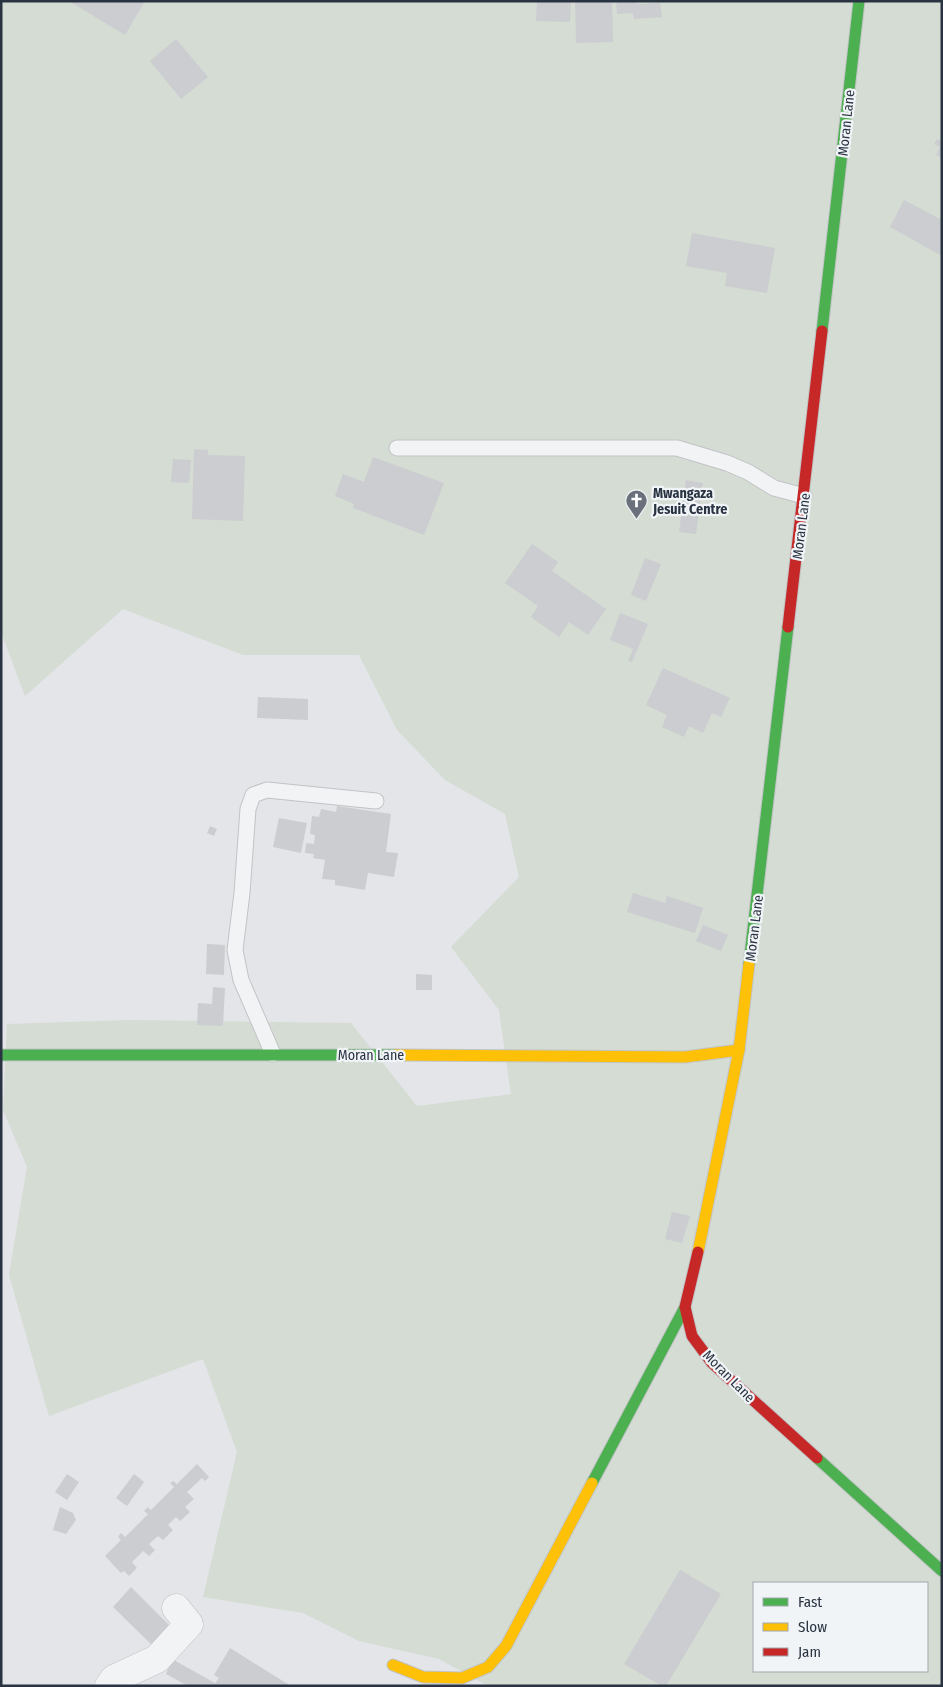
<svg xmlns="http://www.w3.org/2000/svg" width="943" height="1687" viewBox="0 0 943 1687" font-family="'Fira Sans Condensed',sans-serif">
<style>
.green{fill:#d4dcd3;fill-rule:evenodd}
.building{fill:#cbcdd0}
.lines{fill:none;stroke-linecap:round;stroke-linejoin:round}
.lane-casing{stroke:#c1c3c6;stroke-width:17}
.street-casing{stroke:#c1c3c6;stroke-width:29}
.fast-casing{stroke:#c1c3c6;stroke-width:13}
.slow-casing{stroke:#c1c3c6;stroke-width:13}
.jam-casing{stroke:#c1c3c6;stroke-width:13}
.lane{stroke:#f2f3f5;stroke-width:15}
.street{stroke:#f2f3f5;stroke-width:28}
.fast{stroke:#4caf50;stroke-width:11}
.slow{stroke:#ffc107;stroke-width:11}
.jam{stroke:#c62828;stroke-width:11}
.labels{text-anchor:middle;stroke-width:4.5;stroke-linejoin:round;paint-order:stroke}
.street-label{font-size:14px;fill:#293342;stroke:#f1f4f7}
.poi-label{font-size:14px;font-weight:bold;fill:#293342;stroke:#f1f4f7;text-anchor:start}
</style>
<rect width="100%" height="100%" fill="#e3e5e8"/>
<path class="green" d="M1,1h941v1685h-454l-49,-27 -80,-18 -56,-28 -100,-16 34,-145 -34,-93 -154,57 -40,-141 18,-108 -24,-57 4,-86 124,-4 220,3 66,83 94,-12 -12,-84 -48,-63 68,-70 -14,-63 -60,-34 -48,-50 -38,-75h-116l-120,-46 -98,87 -24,-64zM754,1583h173v88h-173z"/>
<g class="building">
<polygon points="69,1 145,1 125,35"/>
<polygon points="537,1 571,1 570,22 536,21"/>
<polygon points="575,1 612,1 613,42 576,43"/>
<polygon points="616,1 636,1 637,4 660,3 662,17 634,19 633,13 617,14"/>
<polygon points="176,39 208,77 181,99 150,61"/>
<polygon points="937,139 942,141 942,158 936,155 940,147 934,144"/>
<polygon points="904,200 942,220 942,256 890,227"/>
<polygon points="692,233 775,248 767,293 725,286 727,273 686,266"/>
<polygon points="194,449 208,450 208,455 245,456 243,521 192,519"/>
<polygon points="373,457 444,483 424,535 353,508 354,504 335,496 343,474 364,482"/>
<polygon points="173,459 191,460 189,483 171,482"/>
<polygon points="686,480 703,483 696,534 679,532"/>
<polygon points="532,544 558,562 552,571 606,609 588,635 569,622 559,637 531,617 538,606 505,583"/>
<polygon points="645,558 661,564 646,601 631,595"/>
<polygon points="620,613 648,624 632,662 628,661 633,649 610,640"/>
<polygon points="663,668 730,698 721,717 712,713 703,733 689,726 684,737 662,727 667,715 646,705"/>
<polygon points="258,697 308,699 308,720 257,718"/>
<polygon points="337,806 391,814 386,852 398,853 394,877 368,873 365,890 335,885 335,880 322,879 325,860 313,858 314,854 305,853 306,843 314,844 315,835 310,834 312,816 319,817 321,809 336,812"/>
<polygon points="279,818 307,823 301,853 273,847"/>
<polygon points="210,826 217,829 214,836 207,833"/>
<polygon points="633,893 665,903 667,896 703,908 695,933 627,912"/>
<polygon points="703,925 728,935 721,951 696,941"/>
<polygon points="207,944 225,945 224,975 206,974"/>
<polygon points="416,974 432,975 432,990 416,990"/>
<polygon points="213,987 225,988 223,1026 197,1025 198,1003 212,1004"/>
<polygon points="672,1212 690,1216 682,1243 665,1239"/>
<polygon points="197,1464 209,1477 205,1481 202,1478 187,1492 194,1499 185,1507 190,1512 180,1521 176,1517 168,1525 173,1530 163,1540 158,1536 149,1544 155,1550 149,1556 143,1551 132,1562 137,1568 129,1576 124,1571 121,1573 105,1556 121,1540 118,1537 121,1533 125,1537 148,1514 144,1511 148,1507 151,1510 174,1487 170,1483 173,1481 177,1484"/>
<polygon points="67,1474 79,1482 67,1500 55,1492"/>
<polygon points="134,1474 144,1482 127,1506 116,1498"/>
<polygon points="60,1507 73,1513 76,1520 66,1534 53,1530"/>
<polygon points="680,1570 721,1594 666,1686 662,1686 624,1664"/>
<polygon points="131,1587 174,1630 156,1649 113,1607"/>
<polygon points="230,1648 291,1686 188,1686 166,1674 172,1659 215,1683 219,1678 214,1675"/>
</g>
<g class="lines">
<defs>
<g id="lane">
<polyline points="397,448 677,448 727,463 748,472 774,488 804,496"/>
<polyline points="273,1054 241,980 235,950 242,893 248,809 253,795 267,790 376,801"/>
</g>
<polyline id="street" points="109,1686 114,1679 157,1659 189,1624 176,1608"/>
<g id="fast">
<polyline points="822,331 859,1"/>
<polyline points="749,964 788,627"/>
<polyline points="1,1055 395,1055"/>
<polyline points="817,1458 942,1571"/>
<polyline points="592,1483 685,1307"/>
</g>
<g id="slow">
<polyline points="395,1055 685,1057 739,1050 749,964"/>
<polyline points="698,1252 739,1050"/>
<polyline points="393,1665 423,1677 462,1678 488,1667 506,1646 592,1483"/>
</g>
<g id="jam">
<polyline points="788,627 822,331"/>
<polyline points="698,1252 685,1307 692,1336 712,1363 817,1458"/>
</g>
</defs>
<use href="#lane" class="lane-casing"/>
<use href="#street" class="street-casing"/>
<use href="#fast" class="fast-casing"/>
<use href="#slow" class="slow-casing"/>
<use href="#jam" class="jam-casing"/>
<use href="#lane" class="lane"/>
<use href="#street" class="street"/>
<use href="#fast" class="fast"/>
<use href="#slow" class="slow"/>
<use href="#jam" class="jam"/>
</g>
<defs>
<symbol id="church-pin" viewBox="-11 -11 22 30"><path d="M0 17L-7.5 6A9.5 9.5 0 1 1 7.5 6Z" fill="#6a717c" stroke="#f1f4f7"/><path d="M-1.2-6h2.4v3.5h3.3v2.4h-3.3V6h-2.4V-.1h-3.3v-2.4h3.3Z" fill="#fff"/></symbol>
</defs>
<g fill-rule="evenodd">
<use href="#church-pin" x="624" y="488" width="25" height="34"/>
</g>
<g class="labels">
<g class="street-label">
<text transform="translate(846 123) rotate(-84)" y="5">Moran Lane</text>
<text transform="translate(801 526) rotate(-83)" y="5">Moran Lane</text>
<text transform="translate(754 928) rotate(-83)" y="5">Moran Lane</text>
<text x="371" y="1060">Moran Lane</text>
<text transform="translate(729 1376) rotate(45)" y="5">Moran Lane</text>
</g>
<g class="poi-label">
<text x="653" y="498">Mwangaza<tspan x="653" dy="16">Jesuit Centre</tspan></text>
</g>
</g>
<rect width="943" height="1687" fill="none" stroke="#293342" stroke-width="5"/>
<rect x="753" y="1582" width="175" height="90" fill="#f1f4f7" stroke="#a1a7af"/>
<rect x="763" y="1598" width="25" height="8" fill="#4caf50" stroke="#a1a7af"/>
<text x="798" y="1607" font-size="15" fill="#293342">Fast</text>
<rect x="763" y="1623" width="25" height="8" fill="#ffc107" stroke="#a1a7af"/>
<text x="798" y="1632" font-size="15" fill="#293342">Slow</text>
<rect x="763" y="1648" width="25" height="8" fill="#c62828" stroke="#a1a7af"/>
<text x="798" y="1657" font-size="15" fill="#293342">Jam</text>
</svg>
